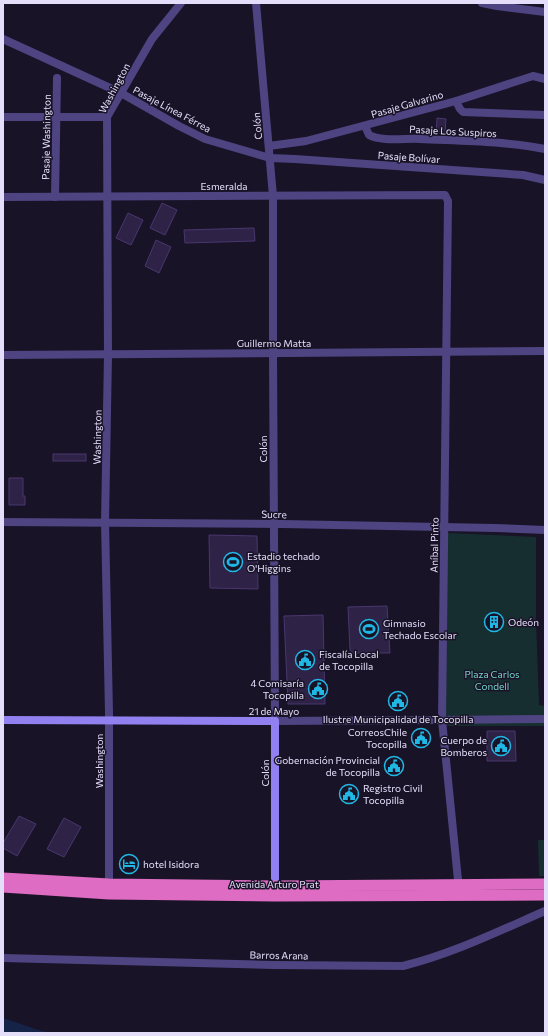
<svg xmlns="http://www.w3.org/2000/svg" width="548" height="1036" viewBox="0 0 548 1036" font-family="Commissioner,sans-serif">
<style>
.green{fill:#172e31}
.water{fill:#162349}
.building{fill:#2e2246;stroke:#49376f}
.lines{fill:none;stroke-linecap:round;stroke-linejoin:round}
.pedestrian{stroke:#4e4481;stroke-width:8}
.minor{stroke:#4e4481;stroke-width:8}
.tertiary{stroke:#4e4481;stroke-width:8}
.secondary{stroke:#9180ef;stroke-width:8}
.trunk{stroke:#de6cc2;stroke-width:11}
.labels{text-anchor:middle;stroke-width:3;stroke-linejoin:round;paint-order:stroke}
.street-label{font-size:10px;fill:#e5defb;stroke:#191327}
.poi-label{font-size:10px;fill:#e5defb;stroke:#191327;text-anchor:start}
.park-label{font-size:10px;fill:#72d3c7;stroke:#191327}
</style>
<rect width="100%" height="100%" fill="#191327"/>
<g class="green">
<polygon points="446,533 536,537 536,621 539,705 545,706 545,726 446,726"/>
<polygon points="538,840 545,840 545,876 539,876"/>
</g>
<polygon class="water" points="3,1018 38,1030 52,1033 3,1033"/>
<g class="building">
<polygon points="437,118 446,119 445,133 436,133"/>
<polygon points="162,203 177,210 165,235 150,228"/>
<polygon points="128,213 143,220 131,245 116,238"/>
<polygon points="254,228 255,241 185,243 184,230"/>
<polygon points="156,240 171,247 159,273 145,266"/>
<rect x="53" y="454" width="33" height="7"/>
<polygon points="9,478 23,478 23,496 25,496 25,505 9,505"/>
<polygon points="209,535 257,536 258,589 210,588"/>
<polygon points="387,606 390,653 352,653 350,650 348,607"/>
<polygon points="323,615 325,704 288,704 284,616"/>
<circle cx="494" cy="622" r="6"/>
<polygon points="487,731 515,731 516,761 487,761"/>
<polygon points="19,816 36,824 17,856 3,848 3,843"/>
<polygon points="64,818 81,827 64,857 47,849"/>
</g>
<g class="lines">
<polyline class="pedestrian" points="442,720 545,719"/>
<g class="minor">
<polyline points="256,3 273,196 273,353 275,721"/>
<polyline points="3,39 121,93 179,126 205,139 270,158 295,159 523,175 545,180"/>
<polyline points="456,101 533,76 545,79"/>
<polyline points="3,117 107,117"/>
<path d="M365,126l4,9c13,7 36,3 51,4 42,2 84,2 125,10"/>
<polyline points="269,146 306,141 456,101 460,109 463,112 545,115"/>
<polyline points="55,197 57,78"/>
<polyline points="109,888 109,713 105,522 108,355 107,117 152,39 181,3"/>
</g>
<g class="tertiary">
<polyline points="482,3 497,6 545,12"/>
<polyline points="3,197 445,195 448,201 442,720 459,890"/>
<polyline points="3,355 545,351"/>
<polyline points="3,522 282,524 495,528 545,530"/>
<polyline points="275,721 442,720"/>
<path d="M3,958l271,7 129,1c49,-12 96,-35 142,-55"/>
</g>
<polyline class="secondary" points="3,720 275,721 275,890"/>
<g class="trunk">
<polyline points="3,878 109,884 275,886 545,884"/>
<polyline points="3,887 109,894 275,896 545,895"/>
</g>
</g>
<defs>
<symbol id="stadium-ring" viewBox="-11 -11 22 22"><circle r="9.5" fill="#191327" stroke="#21b7e4" stroke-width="1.5"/><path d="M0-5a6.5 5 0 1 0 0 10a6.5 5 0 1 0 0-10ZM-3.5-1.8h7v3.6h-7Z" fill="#21b7e4"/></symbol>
<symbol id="building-ring" viewBox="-11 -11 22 22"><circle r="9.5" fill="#191327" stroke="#21b7e4" stroke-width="1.5"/><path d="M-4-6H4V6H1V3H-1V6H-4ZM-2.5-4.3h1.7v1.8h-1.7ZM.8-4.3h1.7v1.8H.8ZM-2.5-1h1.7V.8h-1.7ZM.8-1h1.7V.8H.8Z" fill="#21b7e4"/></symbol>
<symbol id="civic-ring" viewBox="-11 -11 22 22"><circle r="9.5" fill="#191327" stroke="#21b7e4" stroke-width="1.5"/><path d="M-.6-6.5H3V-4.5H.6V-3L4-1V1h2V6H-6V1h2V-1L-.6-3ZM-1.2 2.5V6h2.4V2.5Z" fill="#21b7e4"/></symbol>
<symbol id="hotel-ring" viewBox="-11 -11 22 22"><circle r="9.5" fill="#191327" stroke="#21b7e4" stroke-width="1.5"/><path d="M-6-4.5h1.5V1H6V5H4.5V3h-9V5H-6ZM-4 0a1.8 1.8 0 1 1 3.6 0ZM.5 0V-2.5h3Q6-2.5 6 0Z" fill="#21b7e4"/></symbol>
</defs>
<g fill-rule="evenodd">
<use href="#stadium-ring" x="222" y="551" width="22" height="22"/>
<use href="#building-ring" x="483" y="611" width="22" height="22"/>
<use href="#stadium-ring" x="358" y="618" width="22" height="22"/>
<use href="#civic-ring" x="294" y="649" width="22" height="22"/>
<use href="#civic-ring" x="307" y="678" width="22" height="22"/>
<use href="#civic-ring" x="387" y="690" width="22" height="22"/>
<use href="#civic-ring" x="410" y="727" width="22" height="22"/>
<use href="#civic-ring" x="490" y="735" width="22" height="22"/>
<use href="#civic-ring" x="383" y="755" width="22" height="22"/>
<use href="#civic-ring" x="338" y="783" width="22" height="22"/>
<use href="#hotel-ring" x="118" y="853" width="22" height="22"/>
</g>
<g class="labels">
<g class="street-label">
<text transform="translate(114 88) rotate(-62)" y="4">Washington</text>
<text transform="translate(407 104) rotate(-16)" y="4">Pasaje Galvarino</text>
<text transform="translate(172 109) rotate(28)" y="4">Pasaje Línea Férrea</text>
<text transform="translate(257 126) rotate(-95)" y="4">Colón</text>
<text transform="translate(453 131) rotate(3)" y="4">Pasaje Los Suspiros</text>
<text transform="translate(46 137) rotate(-89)" y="4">Pasaje Washington</text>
<text transform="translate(409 157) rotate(4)" y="4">Pasaje Bolívar</text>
<text x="224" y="190">Esmeralda</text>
<text x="274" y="347">Guillermo Matta</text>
<text transform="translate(97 437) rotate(-89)" y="4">Washington</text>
<text transform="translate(263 449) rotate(-90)" y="4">Colón</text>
<text transform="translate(274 514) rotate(1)" y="4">Sucre</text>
<text transform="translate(434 545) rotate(-89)" y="4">Aníbal Pinto</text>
<text x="274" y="715">21 de Mayo</text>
<text transform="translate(99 761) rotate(-90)" y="4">Washington</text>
<text transform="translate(265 773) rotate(-90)" y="4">Colón</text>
<text x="274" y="888">Avenida Arturo Prat</text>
<text transform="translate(279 955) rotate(1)" y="4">Barros Arana</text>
</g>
<g class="poi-label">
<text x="247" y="560">Estadio techado<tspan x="247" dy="12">O'Higgins</tspan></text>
<text x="508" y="626">Odeón</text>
<text x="383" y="627">Gimnasio<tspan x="383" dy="12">Techado Escolar</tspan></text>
<text x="319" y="658">Fiscalía Local<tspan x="319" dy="12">de Tocopilla</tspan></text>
<text x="304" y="687" text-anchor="end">4 Comisaría<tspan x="304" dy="12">Tocopilla</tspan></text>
<text x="398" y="723" text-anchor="middle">Ilustre Municipalidad de Tocopilla</text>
<text x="407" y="736" text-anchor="end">CorreosChile<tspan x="407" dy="12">Tocopilla</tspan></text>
<text x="487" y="744" text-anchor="end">Cuerpo de<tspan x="487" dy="12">Bomberos</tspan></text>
<text x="380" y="764" text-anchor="end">Gobernación Provincial<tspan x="380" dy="12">de Tocopilla</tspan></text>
<text x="363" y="792">Registro Civil<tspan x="363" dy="12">Tocopilla</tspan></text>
<text x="143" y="868">hotel Isidora</text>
</g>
<g class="park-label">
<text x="492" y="678">Plaza Carlos<tspan x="492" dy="12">Condell</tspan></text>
</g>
</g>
<rect width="548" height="1036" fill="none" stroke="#e5defb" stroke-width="8"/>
</svg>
